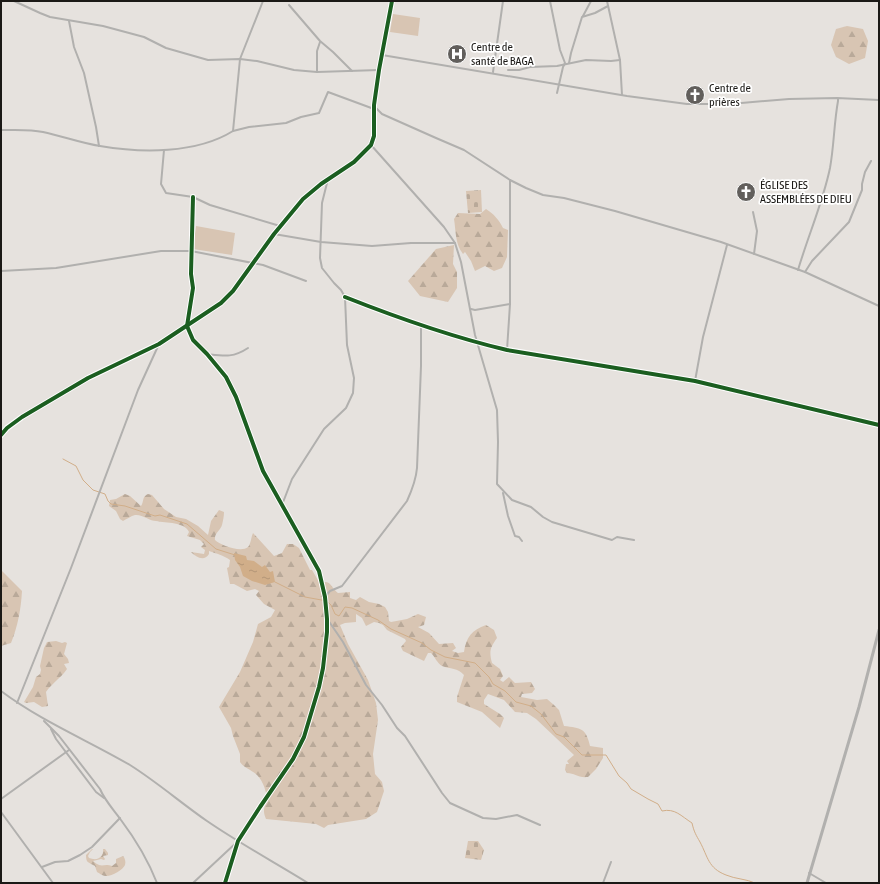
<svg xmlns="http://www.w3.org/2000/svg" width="880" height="884" viewBox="0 0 880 884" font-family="'Asap Condensed',sans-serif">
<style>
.forest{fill:url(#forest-firs)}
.cemetery{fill:url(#cemetery-stones)}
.pitch{fill:#d8c5b3}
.water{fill:url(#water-ripples)}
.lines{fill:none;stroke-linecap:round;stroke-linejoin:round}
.stream{stroke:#d1ae89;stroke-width:1}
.minor{stroke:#b1b0ae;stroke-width:2}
.secondary{stroke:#b1b0ae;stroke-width:3}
.cycleway-casing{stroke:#fff;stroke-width:6}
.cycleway{stroke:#1b5e20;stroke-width:4}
.labels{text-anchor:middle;stroke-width:3.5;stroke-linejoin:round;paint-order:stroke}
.poi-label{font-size:12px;fill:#1b1916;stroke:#fff;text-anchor:start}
</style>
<defs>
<pattern id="forest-firs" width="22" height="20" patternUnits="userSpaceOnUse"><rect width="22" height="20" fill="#d8c5b3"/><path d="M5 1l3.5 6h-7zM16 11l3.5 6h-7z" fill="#b9a999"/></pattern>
<pattern id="cemetery-stones" width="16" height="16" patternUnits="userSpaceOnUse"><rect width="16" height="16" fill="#d8c5b3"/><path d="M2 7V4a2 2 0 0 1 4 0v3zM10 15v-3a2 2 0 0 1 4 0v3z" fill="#b9a999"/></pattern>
<pattern id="water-ripples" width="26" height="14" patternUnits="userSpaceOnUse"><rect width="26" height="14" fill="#d1ae89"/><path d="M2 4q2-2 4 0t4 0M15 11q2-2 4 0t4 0" fill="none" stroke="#b39576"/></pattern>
</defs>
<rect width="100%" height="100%" fill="#e6e2de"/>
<g class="forest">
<polygon points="847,26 863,29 868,41 865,58 849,64 836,57 831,45 836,29"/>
<path d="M486,209c8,5 13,11 17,19l5,2 -1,27 -5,11 -8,3 -9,-5 -10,5 -4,-10 -6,-9 -2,2c-8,-10 -7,-23 -9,-35l4,-6 22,1z"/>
<polygon points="454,245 453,264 457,272 457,288 448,302 420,296 408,281 436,249"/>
<path d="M125,494l5,2 11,10c3,-4 1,-10 7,-12l4,1 12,14 12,8 10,2 12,7 10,9 3,-14 8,-11 5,2c0,4 -1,9 -2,13 -2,6 -8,8 -7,15 5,5 26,13 33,7 3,-3 3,-10 5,-14l21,23 8,-3 5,-9h6l6,4 11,22h2l7,12c14,-1 10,4 19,11l12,-1v6l6,2 4,-3 9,5 10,2 6,3 3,5 1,9 2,1 16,-3 11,-5 8,3 -2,8 -6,2 11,6 10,11 14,-1 3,5 -4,3 6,2 6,-1c2,-15 8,-22 22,-27l8,5 3,8c-7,10 -8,13 -5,25l8,6 3,7 -3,4 3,2 6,-5 6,6 16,-1 4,7 -3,4 -10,1 -1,3 16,3 10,-1 7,6 5,5 5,16c17,2 22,2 26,20l13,2v10l-7,11 -8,8c-11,1 -13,-4 -21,-4l-2,-3 1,-6h3l-2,-3 7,-6 -38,-36 -9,-6 -12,-1 -11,-12 -16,-6 -4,6v4l16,10 4,4 -4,10 -18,-16 -25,-10v-5l7,-22c-6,-7 -14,-6 -22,-9 -5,-3 -7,-9 -11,-13h-3l-4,8 -21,-10 -2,-4 5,-6 -1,-2 -18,-9 -4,-5 -4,-2 -5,-1 -8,4 -4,-8 -6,-4v8l-11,1 -5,2 8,19 20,36 8,23 2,17 -5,34 2,20 7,8 2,9 -7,21 -11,7 -38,6 -4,3 -8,-4 -50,-5c-3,-7 -3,-12 2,-18 -2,-9 -4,-19 -11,-26 -5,-5 -13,-7 -17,-13v-8l-7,-18 -2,-8 -12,-21 21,-35 13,-30 5,-18 13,-7 4,-7 -11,-6 -8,-9 3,-4 -4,-2 -8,2 -13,-7h-4l-3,-16 2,-1 1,-7c-7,-5 -13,-6 -21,-9v3c-5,8 -13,3 -18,-2l13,2 1,-4 -4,-3 3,-3 -4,-4 -13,-4 2,-4c-4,-10 -23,-9 -33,-11 -6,0 -14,-7 -21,-6 -4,1 -8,4 -12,6l-3,-2 -4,-8 -7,-5 1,-6 6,-1z"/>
<path d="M1,570l21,21c-1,17 -4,35 -11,52l-10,3z"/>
<path d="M56,641l6,2 3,-1 2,1 -3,11 4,5 1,4 -5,1 3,5c-6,9 -15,14 -21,23l2,14 -6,1 -8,-5 -8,1 -2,-1 9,-15 3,-10 4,-3 1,-4 -1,-4 4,-18 3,-6z"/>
<path d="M92,849h1l-3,3 -2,4 1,2 4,1c7,1 11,-4 10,-10h2l3,4v2l-5,1 2,3 -1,1 -3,-1 -8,2c9,8 10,2 19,5l4,-3v-4l7,-3c2,2 3,6 2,9 -2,5 -14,12 -20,11 -2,0 -6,-3 -8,-4l-2,-6c-7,-4 -9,-3 -9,-11z"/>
</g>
<g class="cemetery">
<polygon points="481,190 482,212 468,213 466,191"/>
<polygon points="468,841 478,841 484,850 481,860 465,858"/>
</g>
<g class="pitch">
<polygon points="393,14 420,18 418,36 390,32"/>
<polygon points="196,226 235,233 232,255 193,249"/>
</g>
<polygon class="water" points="234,553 246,556 247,560 254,561 262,567 265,565 270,572 273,571 275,582 265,585 252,581 243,576 240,567 235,560"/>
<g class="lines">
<g class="stream">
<polyline points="63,459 76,466 83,480 93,490 105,494 108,501 111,504 125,506 155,516 160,515 187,524 216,549 235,555"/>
<path d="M275,582l30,15 22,4 4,4 4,9 4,2 6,-9 7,1 26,12 13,9 31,14 9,7 14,7 30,6 14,14 4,7 12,7 11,11 15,4 10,8 15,20 8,3 18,18h24l13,21 8,7 4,6 17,10 10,5 4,7c13,-3 19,5 30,12 2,9 4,12 8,19 8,15 8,26 26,33 9,4 21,4 29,8"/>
</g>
<g class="minor">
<polyline points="14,1 40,13 50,17 103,26 144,37 166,48 208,60 240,59 257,61 294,70 317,72 379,70"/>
<polyline points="550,1 560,50 565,63 563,67 557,93"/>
<polyline points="607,1 620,60 622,95"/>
<polyline points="289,5 320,41 333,52 352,71"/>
<polyline points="583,16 591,1"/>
<polyline points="69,21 74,47 84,73 96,127 99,146"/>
<polyline points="382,55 627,96 687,104 730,104 789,99 837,98 879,100"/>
<polyline points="569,63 571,53 582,17 595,13 608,6"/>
<polyline points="508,70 519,70 530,67 557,66 586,60 611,61 620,60"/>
<polyline points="317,72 317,51 320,42"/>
<polyline points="493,72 503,1"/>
<polyline points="374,106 382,114 436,138 464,150 510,180 526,188 543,195 564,198 615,211 721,242 805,272 879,306"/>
<path d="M1,130c14,0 29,-1 42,2 19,4 38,11 57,14 41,7 96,8 133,-15l7,-72 23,-58"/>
<polyline points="233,131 249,127 286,123 301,117 319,113 328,92 374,109"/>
<polyline points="371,145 444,227 455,243 461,262 475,335 497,410 498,442 497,484 512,500 531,507 543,517 552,522 612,540 617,537 634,540"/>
<polyline points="164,150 161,184 166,193 193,197 210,205 280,226"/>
<polyline points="193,197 191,274 193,288 187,326 193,340 207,354 226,377 236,397 263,471 319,571 325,597 327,619 327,632 323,668 319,687 304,737 293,759 260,807 238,841 225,883"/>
<polyline points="753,212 757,231 754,254"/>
<polyline points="274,234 321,242 372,246 411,243 455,243"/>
<path d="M798,270c10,-34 25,-68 32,-102 4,-22 4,-45 8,-67v-2"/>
<polyline points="1,271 56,268 161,251 191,251 263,265 306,281"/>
<polyline points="805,272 812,261 849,222 862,190 862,184 865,172 871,161"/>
<path d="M345,297c53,21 107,40 162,53l188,31 184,44"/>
<polyline points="471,309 475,310 510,304"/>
<polyline points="507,350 510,304 510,180"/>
<path d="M207,354c17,2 26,4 41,-6"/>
<polyline points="695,381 703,337 727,245"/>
<polyline points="1,435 7,428 22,417 88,378 159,344 221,303 233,291 274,234 303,199 321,184 354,162 371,145 374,136 374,105 379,70 392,1"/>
<polyline points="503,493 508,516 515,536 519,537 522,541"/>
<polyline points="282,505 292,479 324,429 346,408 353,393 354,378 347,345 345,297 341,290 334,283 322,268 320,258 322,203 328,179"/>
<path d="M325,597l5,-6 12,-5 65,-85c5,-11 9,-21 10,-33l4,-102v-40"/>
<polyline points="328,620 343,642 366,685 382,705 397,728 405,736 442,793 450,803 483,818 496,819 517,815 540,825"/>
<path d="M1,691c40,30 86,49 129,74 27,17 51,38 77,56 32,22 67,41 101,62"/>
<polyline points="17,703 71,568 138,390 159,344"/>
<path d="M44,721l15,15 41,53c5,12 14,21 21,31 15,20 27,40 36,63"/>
<polyline points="51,729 56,739 96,792 104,798"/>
<polyline points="1,799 69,750"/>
<polyline points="1,812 53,883"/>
<polyline points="42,867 55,862 68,861 80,855 92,847 120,818"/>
<polyline points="809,873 826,883"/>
<polyline points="193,883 237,842"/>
<polyline points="603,883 611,862"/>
</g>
<polyline class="secondary" points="807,883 859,707 879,630"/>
<defs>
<g id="cycleway">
<polyline points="193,197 191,274 193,288 187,326 193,340 207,354 226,377 236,397 263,471 319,571 325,597 327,619 327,632 323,668 319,687 304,737 293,759 260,807 238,841 225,883"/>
<path d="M345,297c53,21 107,40 162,53l188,31 184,44"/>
<polyline points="1,435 7,428 22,417 88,378 159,344 221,303 233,291 274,234 303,199 321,184 354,162 371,145 374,136 374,105 379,70 392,1"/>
</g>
</defs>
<use href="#cycleway" class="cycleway-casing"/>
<use href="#cycleway" class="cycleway"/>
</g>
<defs>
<symbol id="hospital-disc" viewBox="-11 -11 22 22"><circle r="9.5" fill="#625f5c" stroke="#fff"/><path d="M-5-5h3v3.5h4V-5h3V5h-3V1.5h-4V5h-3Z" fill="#fff"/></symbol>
<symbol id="church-disc" viewBox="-11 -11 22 22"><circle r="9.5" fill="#625f5c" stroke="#fff"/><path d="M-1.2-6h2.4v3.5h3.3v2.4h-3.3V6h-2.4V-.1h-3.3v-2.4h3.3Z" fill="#fff"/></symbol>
</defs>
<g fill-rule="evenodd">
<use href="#hospital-disc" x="446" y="43" width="22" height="22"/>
<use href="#church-disc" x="684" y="84" width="22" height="22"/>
<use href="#church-disc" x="735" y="181" width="22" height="22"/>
</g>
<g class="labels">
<g class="poi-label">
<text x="471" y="51">Centre de<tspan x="471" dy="14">santé de BAGA</tspan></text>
<text x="709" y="92">Centre de<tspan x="709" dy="14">prières</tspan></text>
<text x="760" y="189">ÉGLISE DES<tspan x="760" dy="14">ASSEMBLÉES DE DIEU</tspan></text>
</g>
</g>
<rect width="880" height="884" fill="none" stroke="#1b1916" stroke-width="4"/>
</svg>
